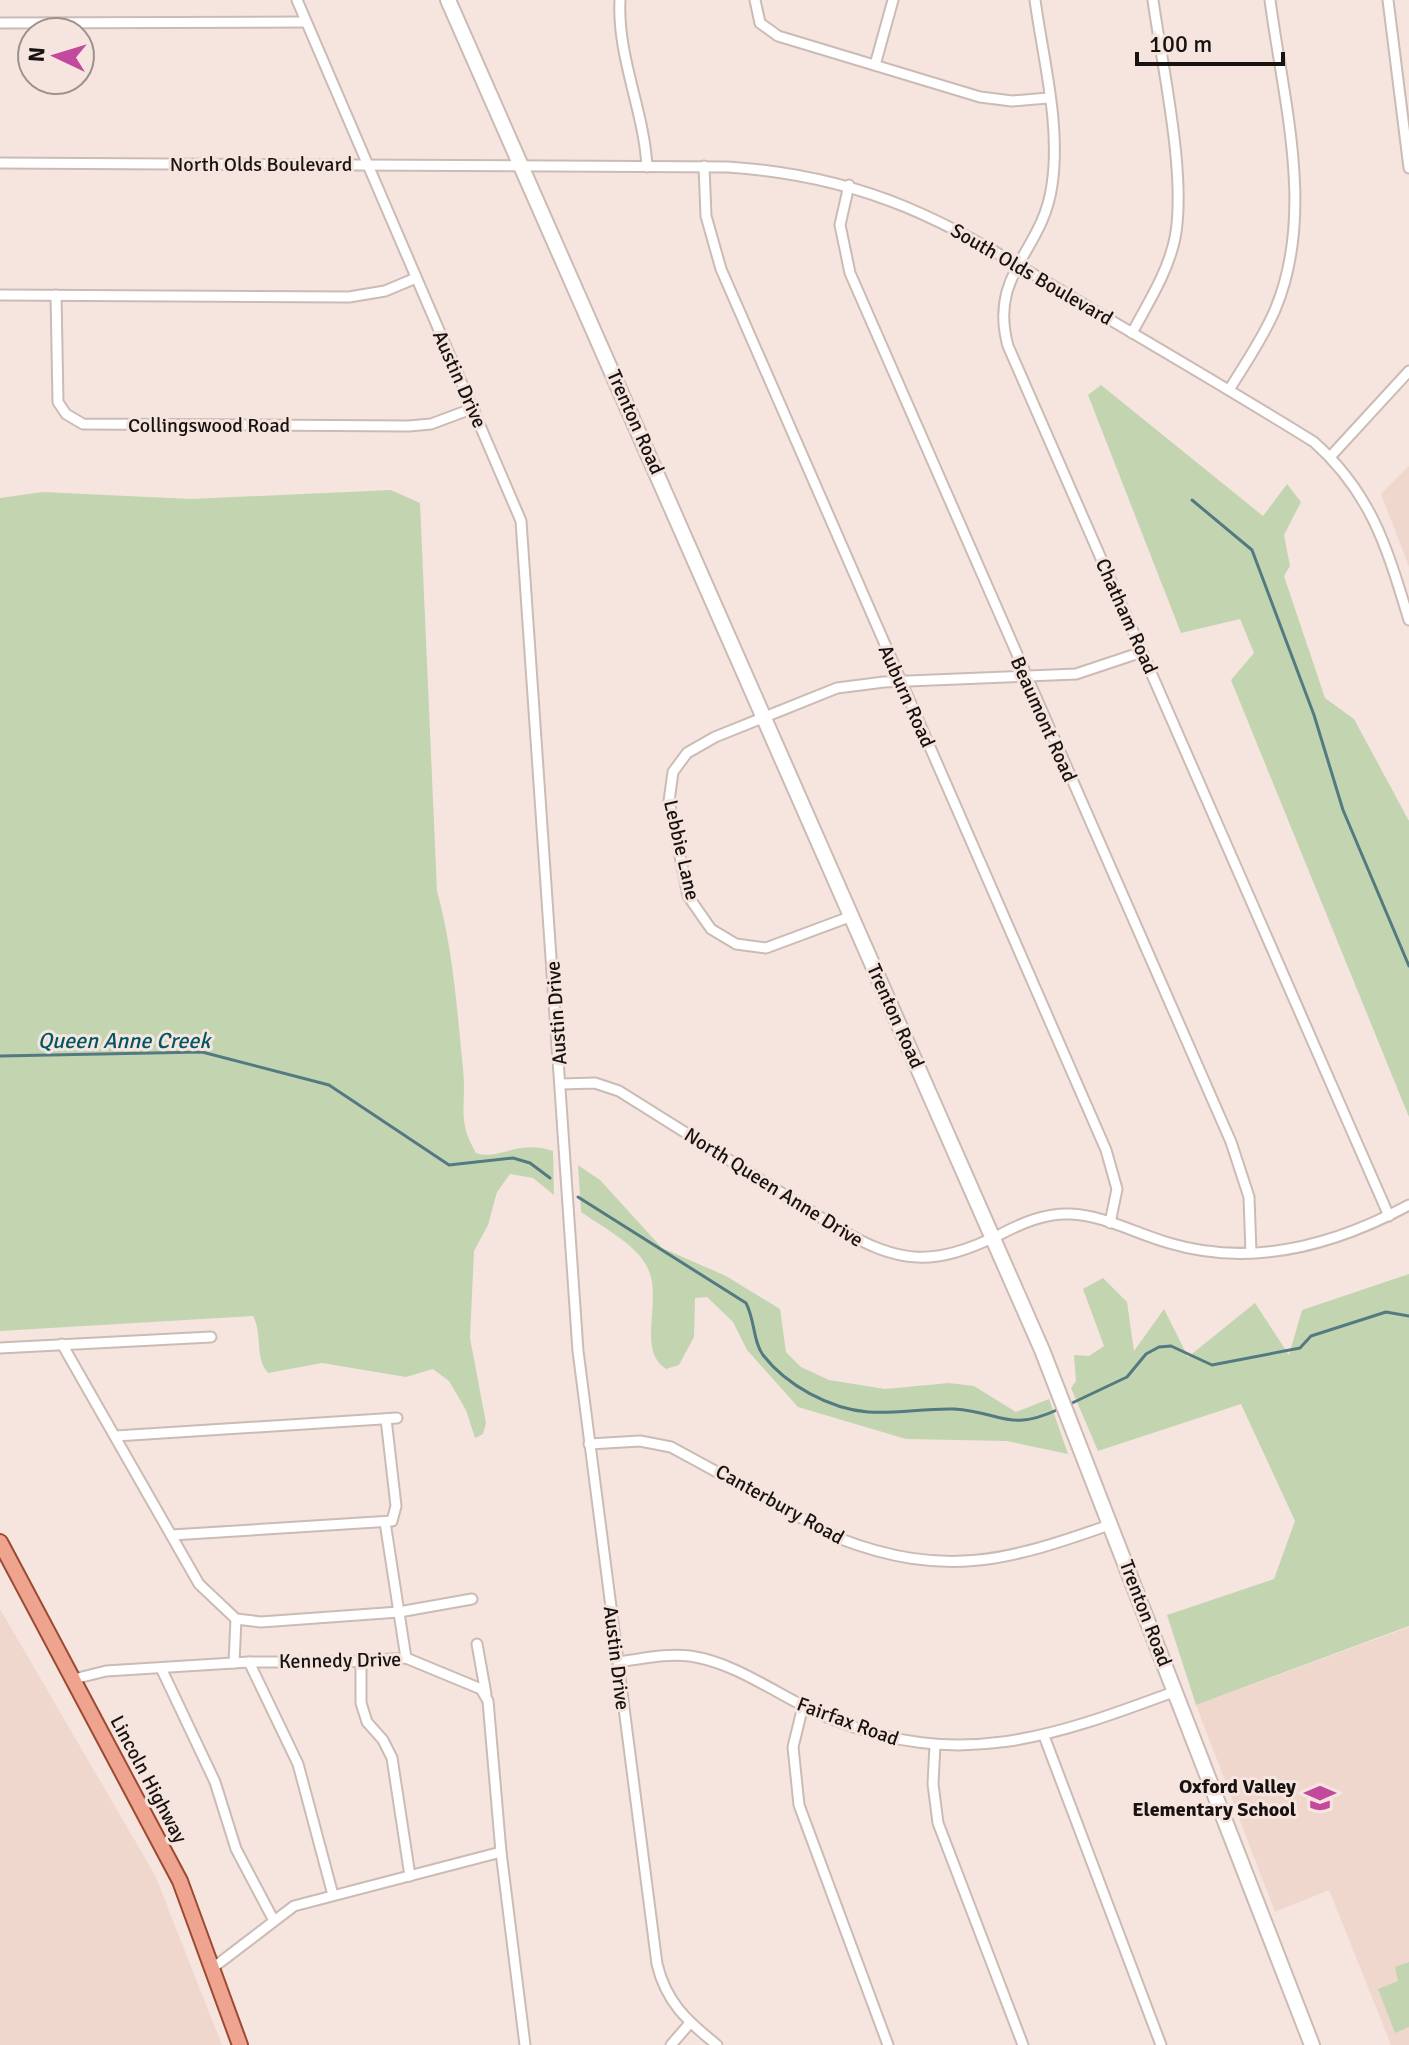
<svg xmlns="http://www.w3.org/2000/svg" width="1409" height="2045" viewBox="0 0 1409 2045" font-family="Signika,sans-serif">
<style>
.built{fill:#f0d7ce}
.green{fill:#c2d5b0}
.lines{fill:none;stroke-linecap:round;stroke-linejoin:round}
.stream{stroke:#547a81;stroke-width:3}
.minor-casing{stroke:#cbbbb5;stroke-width:13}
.secondary-casing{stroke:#cbbbb5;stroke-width:18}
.primary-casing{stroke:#9c4a31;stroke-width:18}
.minor{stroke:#fff;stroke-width:9}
.secondary{stroke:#fff;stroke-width:14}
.primary{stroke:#eea48e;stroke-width:14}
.labels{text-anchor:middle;stroke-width:6;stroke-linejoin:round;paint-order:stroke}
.street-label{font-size:20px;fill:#181311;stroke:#f6e5df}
.poi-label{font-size:20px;font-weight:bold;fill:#181311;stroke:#f6e5df;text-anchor:end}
.water-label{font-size:22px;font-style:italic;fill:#005764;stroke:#f6e5df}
</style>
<rect width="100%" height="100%" fill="#f6e5df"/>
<g class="built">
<polygon points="1409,466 1409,567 1381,494"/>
<polygon points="0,1609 155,1875 222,2045 0,2045"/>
<polygon points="1409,1627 1409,2045 1391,2045 1329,1890 1275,1912 1196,1705"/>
</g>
<g class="green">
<polygon points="1101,385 1263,516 1287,484 1301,502 1284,535 1290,566 1284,576 1325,698 1354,719 1409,821 1409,1117 1231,680 1254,653 1240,619 1181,633 1088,395"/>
<path d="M391,490l29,13 17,388c16,58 20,118 26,178 4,37 -7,50 13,84 22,8 42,-14 77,-2l1,44 -21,-17 -23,-4 -13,18 -9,33 -14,26 -4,87 16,85 -3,11 -8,4 -9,-28 -17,-29 -16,-12 -27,8 -84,-14 -54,10c-14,-17 -5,-38 -15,-57l-253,15v-833l43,-6 148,7z"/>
<path d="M578,1165l22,15 62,68 64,28 54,33 6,43 15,15 28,13 56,9 64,-6 25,3 42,26 33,-13 19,55 -61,-13 -101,-2 -108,-32 -51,-57 -14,-28 -26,-25 -12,1 -1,39 -15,28 -13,4c-30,-19 -3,-69 -18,-100 -10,-24 -46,-42 -67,-57z"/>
<polygon points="1409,1274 1409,1626 1196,1705 1167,1615 1274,1579 1295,1521 1241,1404 1098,1451 1071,1388 1076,1381 1074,1355 1089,1356 1104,1346 1083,1289 1103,1278 1127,1302 1134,1351 1164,1309 1188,1357 1255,1303 1289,1355 1302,1310"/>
<polygon points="1409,1962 1409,2027 1395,2033 1378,1989 1398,1981 1395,1967"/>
</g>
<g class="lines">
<g class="stream">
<polyline points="1192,500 1252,550 1314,715 1343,810 1409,966"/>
<polyline points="0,1056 202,1052 329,1085 449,1165 513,1158 530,1163 550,1178"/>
<path d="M578,1197l168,106c9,17 7,39 17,52 23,30 67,54 105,57 28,2 57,-4 86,-3 48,3 54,24 105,0"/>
<polyline points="1070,1404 1127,1377 1146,1354 1159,1347 1171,1346 1212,1365 1300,1348 1311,1336 1386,1312 1409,1316"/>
</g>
<defs>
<g id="minor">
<path d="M297,0l224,521 57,830 79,613c9,38 30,57 60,81"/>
<path d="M620,0c-3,57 24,110 27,167"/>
<polyline points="755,0 760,23 778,36 980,97 1012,101 1048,98"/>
<path d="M1035,0c8,59 26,125 17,185 -9,67 -64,88 -44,161l381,870"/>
<polyline points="1388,0 1409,168"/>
<polyline points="0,23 306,22"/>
<polyline points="875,65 893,0"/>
<path d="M0,163l728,4c155,10 234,65 362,141 75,44 150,88 224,134 58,52 73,106 95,178"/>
<polyline points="704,166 706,216 721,269 1106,1150 1117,1189 1110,1223"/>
<polyline points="849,185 840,225 850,273 1231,1142 1249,1197 1251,1253"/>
<polyline points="0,295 349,297 385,291 416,278"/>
<polyline points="56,295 58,402 66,414 83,424 409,426 431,424 474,408"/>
<path d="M1132,333c16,-30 36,-61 43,-95 12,-63 -13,-172 -22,-238"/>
<path d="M1229,390c16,-26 34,-52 46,-80 41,-97 8,-210 -5,-310"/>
<polyline points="1330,457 1409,371"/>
<polyline points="852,916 766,948 736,944 711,929 688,896 669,801 673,772 687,753 715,737 837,688 884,682 1076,674 1142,652"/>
<path d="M561,1084l34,-1 24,8 217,136c64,38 97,40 165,7 21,-11 44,-21 69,-20 33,1 67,20 99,29 83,25 166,2 240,-38"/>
<polyline points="62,1344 199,1584 236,1619 261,1622 399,1612 472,1599"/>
<polyline points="0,1348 211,1337"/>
<polyline points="116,1436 397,1418"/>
<path d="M589,1444l51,-3 31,6 167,91c107,41 170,23 274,-14"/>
<polyline points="385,1522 406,1658"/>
<polyline points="172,1535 392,1521 396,1506 386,1419"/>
<polyline points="477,1644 486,1694"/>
<polyline points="249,1662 298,1764 333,1895"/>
<polyline points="361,1662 361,1703 367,1722 383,1740 392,1758 410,1876"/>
<path d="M618,1662c24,-3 48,-9 72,-6 49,7 94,44 139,62 131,53 223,19 347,-27"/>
<polyline points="234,1663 236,1619"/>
<polyline points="161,1668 215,1782 236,1849 273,1919"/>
<polyline points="74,1679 106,1671 249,1662 345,1662 406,1658 481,1689 488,1701 501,1852 525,2045"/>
<polyline points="803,1706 793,1747 799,1805 888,2045"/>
<polyline points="1044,1736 1161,2045"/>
<polyline points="935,1745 933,1784 938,1823 1023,2045"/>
<polyline points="214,1967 294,1906 501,1852"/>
<polyline points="671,2045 690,2023"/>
</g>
<polyline id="secondary" points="448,0 1042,1350 1312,2045"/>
<polyline id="primary" points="0,1542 180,1881 240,2045"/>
</defs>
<use href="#minor" class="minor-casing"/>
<use href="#secondary" class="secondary-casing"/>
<use href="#primary" class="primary-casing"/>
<use href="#minor" class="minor"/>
<use href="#secondary" class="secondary"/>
<use href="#primary" class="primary"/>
</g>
<defs>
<symbol id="school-bare" viewBox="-9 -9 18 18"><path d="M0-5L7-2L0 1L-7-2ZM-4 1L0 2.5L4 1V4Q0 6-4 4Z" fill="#c2499e" stroke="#f6e5df" stroke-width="2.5" paint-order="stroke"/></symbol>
</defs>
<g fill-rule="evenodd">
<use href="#school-bare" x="1298" y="1776" width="44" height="44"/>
</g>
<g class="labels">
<g class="street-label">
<text x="261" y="171">North Olds Boulevard</text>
<text transform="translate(1032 274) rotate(30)" y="7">South Olds Boulevard</text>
<text transform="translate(460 379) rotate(66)" y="7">Austin Drive</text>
<text transform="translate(636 422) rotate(66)" y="7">Trenton Road</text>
<text x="209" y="432">Collingswood Road</text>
<text transform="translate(1127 616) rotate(66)" y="7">Chatham Road</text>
<text transform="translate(907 696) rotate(66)" y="7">Auburn Road</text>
<text transform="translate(1044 719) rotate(66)" y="7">Beaumont Road</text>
<text transform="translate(682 850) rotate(77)" y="7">Lebbie Lane</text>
<text transform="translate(556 1013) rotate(-94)" y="7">Austin Drive</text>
<text transform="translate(896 1016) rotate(66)" y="7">Trenton Road</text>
<text transform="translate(774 1187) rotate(32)" y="7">North Queen Anne Drive</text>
<text transform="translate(780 1504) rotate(29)" y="7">Canterbury Road</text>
<text transform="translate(1146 1613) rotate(69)" y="7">Trenton Road</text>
<text transform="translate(617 1658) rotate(83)" y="7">Austin Drive</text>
<text transform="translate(340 1660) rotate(-1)" y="7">Kennedy Drive</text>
<text transform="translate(848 1721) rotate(20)" y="7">Fairfax Road</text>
<text transform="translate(149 1779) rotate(62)" y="7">Lincoln Highway</text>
</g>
<g class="poi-label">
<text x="1296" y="1793">Oxford Valley<tspan x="1296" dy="23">Elementary School</tspan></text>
</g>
<g class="water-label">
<text x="124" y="1048">Queen Anne Creek</text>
</g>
</g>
<g transform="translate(56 56) rotate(274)"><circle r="38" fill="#f6e5df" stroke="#9d918d" stroke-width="2"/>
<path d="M0-6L14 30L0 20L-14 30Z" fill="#c2499e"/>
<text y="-12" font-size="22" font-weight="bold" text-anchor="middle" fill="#181311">N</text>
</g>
<path d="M1137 52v12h146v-12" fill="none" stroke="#181311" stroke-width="4"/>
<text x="1149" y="52" font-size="24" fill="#181311" stroke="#f6e5df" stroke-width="6" paint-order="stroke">100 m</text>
</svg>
